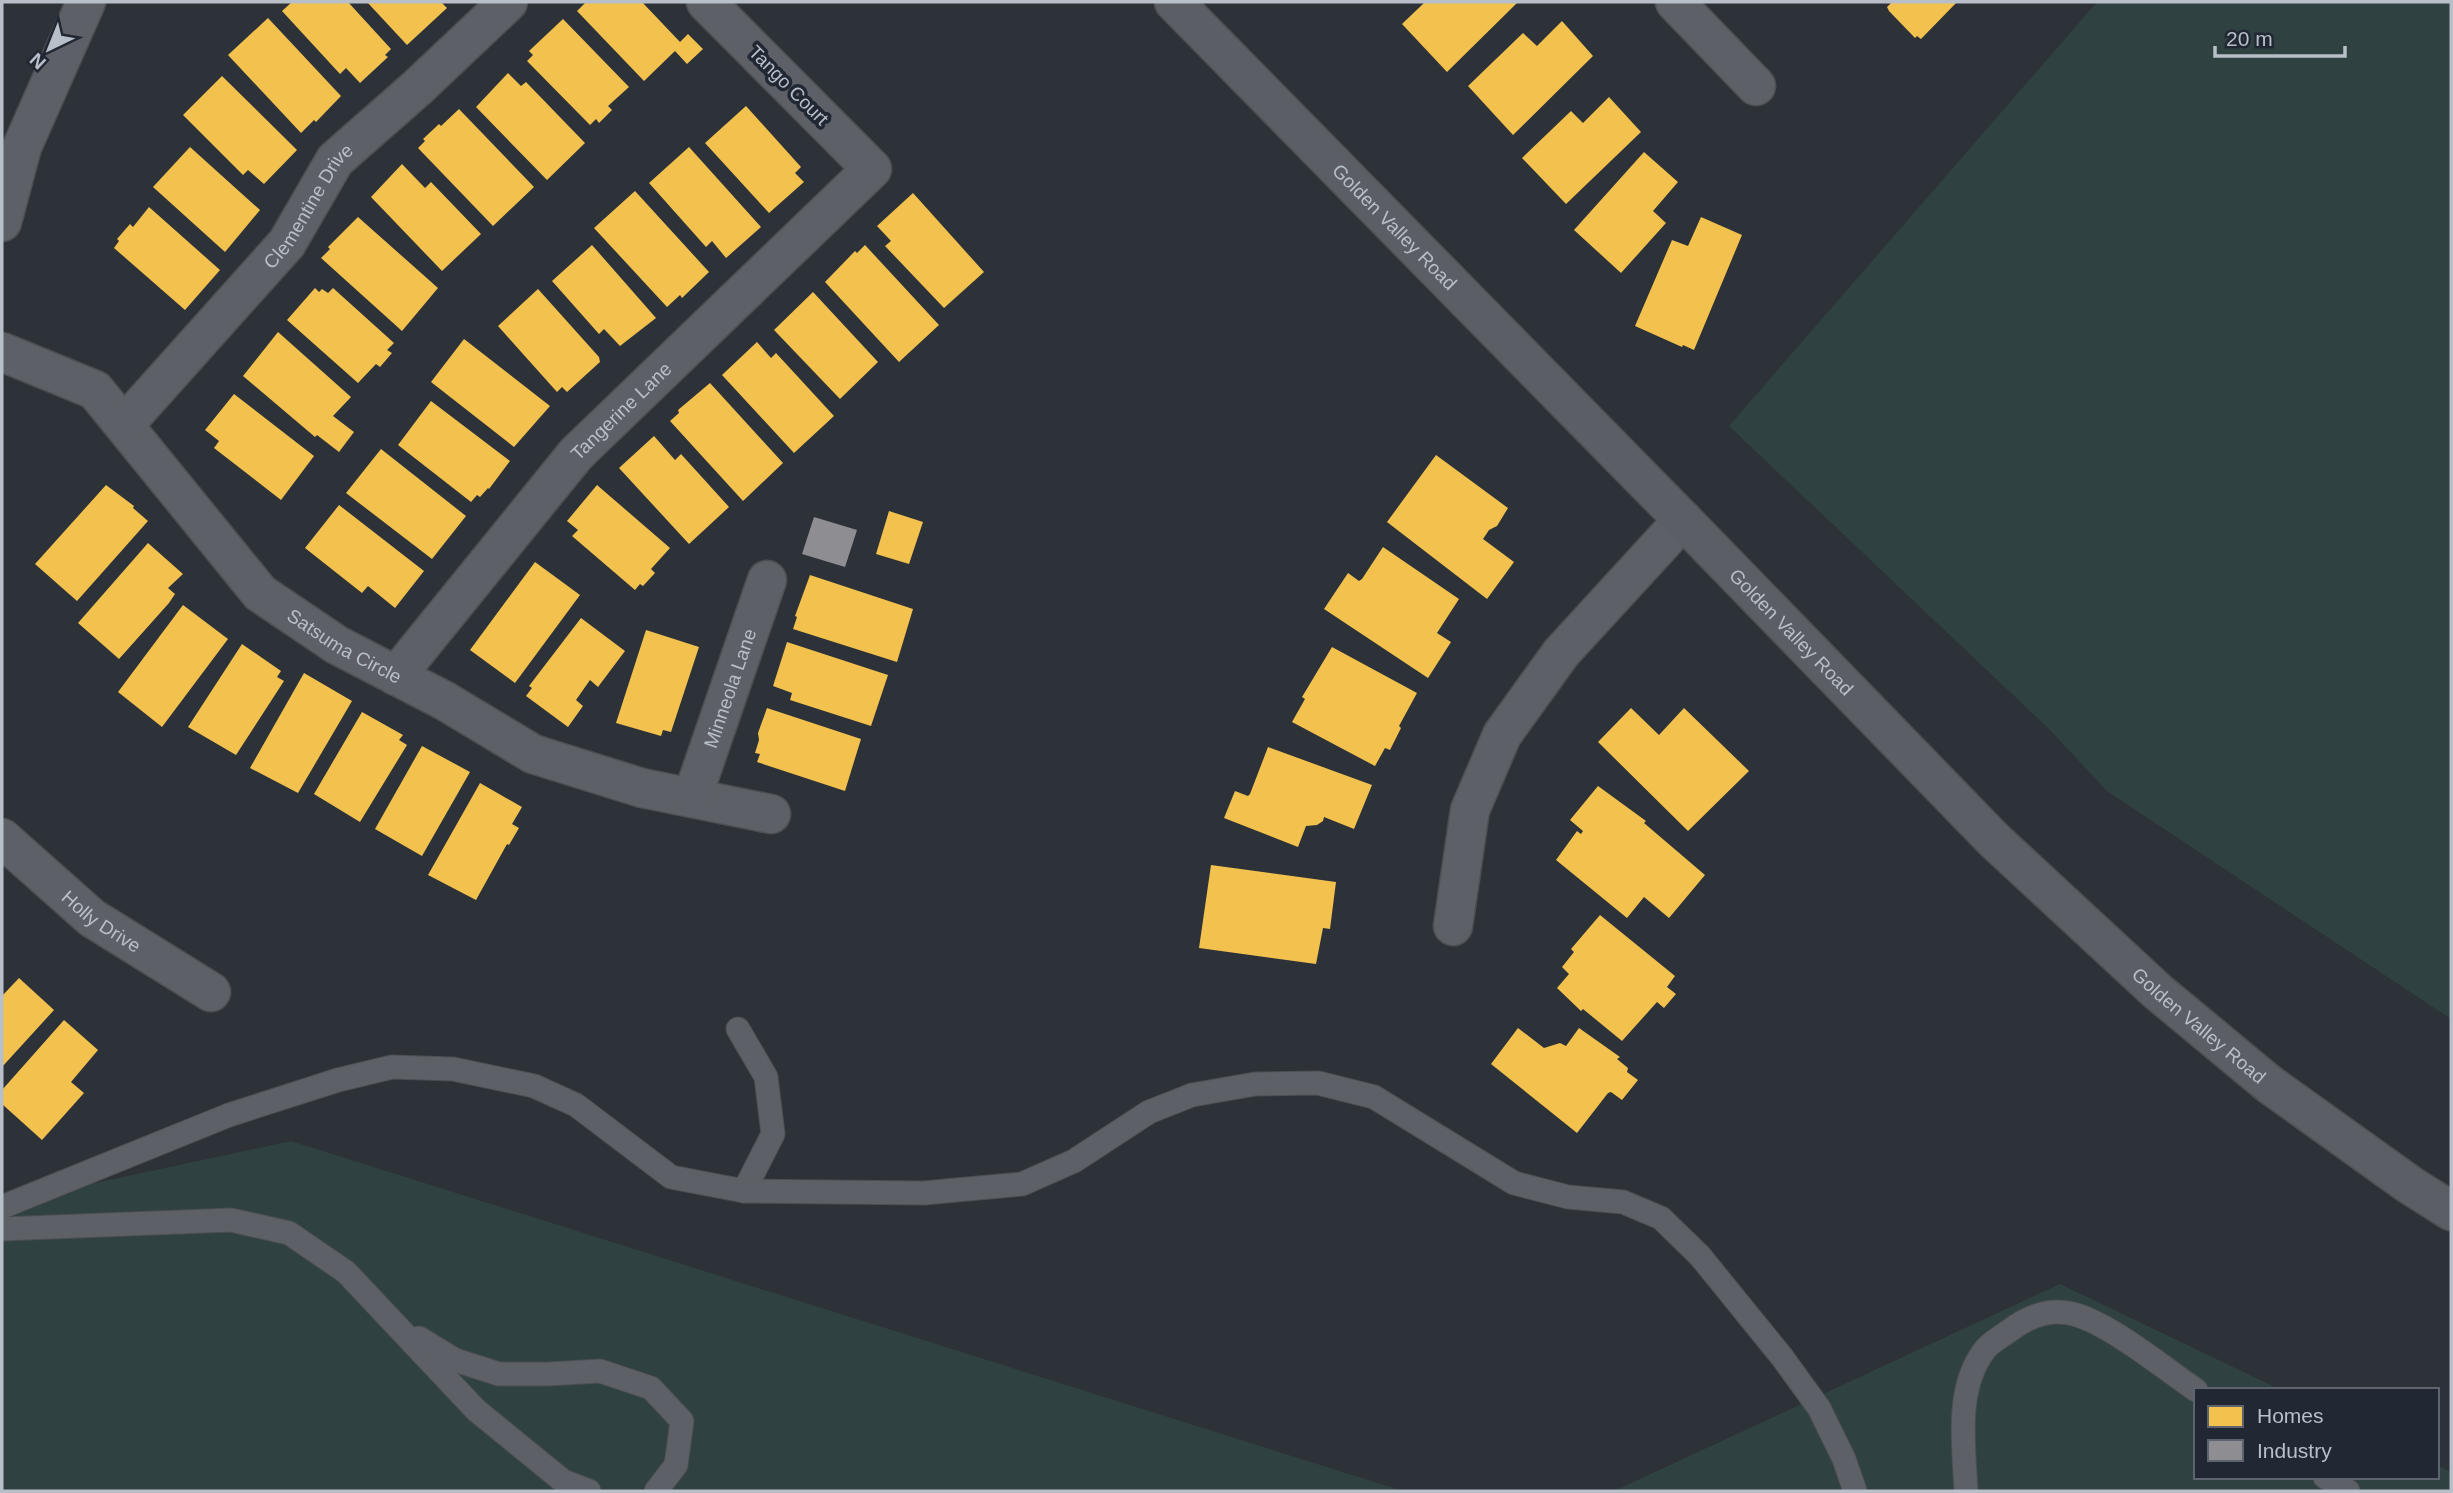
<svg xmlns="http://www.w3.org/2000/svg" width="2453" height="1493" viewBox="0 0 2453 1493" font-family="Helvetica,sans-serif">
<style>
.green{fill:#304142}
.homes{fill:#f2c14e}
.industry{fill:#8d8d92}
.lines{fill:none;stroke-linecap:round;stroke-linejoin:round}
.lane-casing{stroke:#4b4e53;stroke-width:25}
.street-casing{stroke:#4b4e53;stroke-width:41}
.secondary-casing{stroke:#4b4e53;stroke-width:41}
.lane{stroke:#5d6066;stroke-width:23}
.street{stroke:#5d6066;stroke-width:38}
.secondary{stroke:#5b5f65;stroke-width:38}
.labels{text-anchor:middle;stroke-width:7;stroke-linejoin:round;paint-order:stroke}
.street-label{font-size:19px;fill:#b8bfc8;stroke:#212833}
</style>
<rect width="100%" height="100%" fill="#2d3238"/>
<g class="green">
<polygon points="2097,2 2451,2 2451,1019 2107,791 2050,730 1729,426"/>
<polygon points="291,1141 1403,1491 2,1491 2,1203"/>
<polygon points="2060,1284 2281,1390 2196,1390 2196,1477 2437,1477 2437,1465 2451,1472 2451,1491 1614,1491"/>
</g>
<g class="homes">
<polygon points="292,2 348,2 391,49 385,55 388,57 360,83 346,68 340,74 282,11"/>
<polygon points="367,2 441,2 447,8 407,45"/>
<polygon points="586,2 642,2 680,42 688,34 703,49 687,64 675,51 644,81 577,11"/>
<polygon points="1425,2 1518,2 1447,72 1402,24"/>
<polygon points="1892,2 1957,2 1921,39 1917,36 1915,38 1889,11 1887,7"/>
<polygon points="268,18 341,96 316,122 314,120 301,133 228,55"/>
<polygon points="563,19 629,87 608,106 612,110 599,123 596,119 590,125 527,61 533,55 529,51"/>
<polygon points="1562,21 1593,56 1513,135 1468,86 1523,33 1537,46"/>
<polygon points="508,73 521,86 526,82 585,143 547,180 476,107"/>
<polygon points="222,76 297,150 264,184 248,170 243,175 183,115"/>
<polygon points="1609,97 1641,132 1566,204 1522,158 1571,111 1583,123"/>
<polygon points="746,106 801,167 795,173 804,182 769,213 705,143"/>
<polygon points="459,109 534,187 493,226 418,148 425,141 423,139 439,124 441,126"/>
<polygon points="190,147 260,210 225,252 153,187"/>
<polygon points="689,147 761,227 726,258 712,241 706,247 649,183"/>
<polygon points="1644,152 1678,182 1653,211 1666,223 1621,273 1574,230"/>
<polygon points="402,164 425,188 431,182 481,234 442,271 371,197"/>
<polygon points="635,191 709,272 682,298 680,295 667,307 594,228"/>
<polygon points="913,193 984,272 944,308 885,246 891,241 877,226"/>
<polygon points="149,207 220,270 185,310 114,248 119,241 117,239 130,224 133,227"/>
<polygon points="358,217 438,288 402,331 321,258 330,249 328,247"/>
<polygon points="1701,217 1742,235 1694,350 1683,345 1682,347 1635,326 1672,240 1688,246"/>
<polygon points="592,245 656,318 620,346 604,329 599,334 552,281"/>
<polygon points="865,245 939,325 899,362 825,282 855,251 857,253"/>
<polygon points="315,288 319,292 322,289 328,293 333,288 394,343 387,350 392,353 380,367 376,364 358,383 287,320"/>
<polygon points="538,289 599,357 600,362 567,392 562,387 557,392 498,326"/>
<polygon points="813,292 878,362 840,399 774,330"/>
<polygon points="278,332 351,397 333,416 354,432 339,452 317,435 315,437 243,376"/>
<polygon points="464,339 550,406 514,447 431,382"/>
<polygon points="757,342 771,358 776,353 834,416 794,453 722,375"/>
<polygon points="710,383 783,463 743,501 670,421 679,413 678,410"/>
<polygon points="234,394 314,456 281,500 214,448 219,441 205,430"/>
<polygon points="431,401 510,461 489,489 488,488 480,497 477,495 471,502 398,445"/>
<polygon points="654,436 675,460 681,454 729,507 689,544 619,468"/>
<polygon points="381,449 466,516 432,559 346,493"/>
<polygon points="1436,455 1508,508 1497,526 1489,530 1483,539 1514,562 1487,599 1387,522"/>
<polygon points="106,485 134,506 133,508 148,521 77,601 35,564"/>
<polygon points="597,485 670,548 651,569 655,573 643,586 640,584 635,590 572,536 578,530 567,521"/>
<polygon points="339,505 424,571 395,608 368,586 362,593 305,548"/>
<polygon points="889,511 923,522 909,564 876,554"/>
<polygon points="148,543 183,574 168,588 175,594 169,603 119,659 78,623"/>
<polygon points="1383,547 1459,599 1437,633 1451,642 1428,678 1324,609 1348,573 1359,581 1362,579"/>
<polygon points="535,562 580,595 515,683 470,650"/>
<polygon points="810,575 913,609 897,662 793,629 797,617 795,616"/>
<polygon points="183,605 228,639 162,727 118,692"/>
<polygon points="581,618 625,651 598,687 590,680 576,700 583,706 568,727 526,696 532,688 529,686"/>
<polygon points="646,630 699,647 671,732 663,730 661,736 616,723"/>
<polygon points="787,642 888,675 871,726 790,700 792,693 773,686"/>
<polygon points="242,644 281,671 277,677 284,681 236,755 188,727"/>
<polygon points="1332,647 1417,693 1399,726 1401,728 1390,750 1385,748 1375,766 1292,722 1305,699 1302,697"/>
<polygon points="304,673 352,701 298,793 250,768"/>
<polygon points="767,708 861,739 845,791 757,762 760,754 755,753 759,740 758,733"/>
<polygon points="1631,708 1659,735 1684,708 1749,771 1688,831 1598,742"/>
<polygon points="362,712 403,735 399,740 407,745 360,822 314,794"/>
<polygon points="422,746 470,772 422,856 375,829"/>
<polygon points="1268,747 1372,785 1354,829 1324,817 1323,821 1317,825 1306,826 1298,847 1224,818 1235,791 1248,796 1250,794"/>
<polygon points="480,783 522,807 512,824 519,828 509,845 507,844 476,900 428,875"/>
<polygon points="1598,786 1646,821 1644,823 1705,875 1669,918 1644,897 1627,918 1556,860 1577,831 1581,834 1583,831 1570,820"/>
<polygon points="1211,865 1336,882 1330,929 1323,928 1316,964 1199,948"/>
<polygon points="1600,915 1675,976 1667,987 1676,994 1664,1008 1657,1002 1622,1041 1583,1009 1581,1011 1557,988 1569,974 1562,967 1574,952 1571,949"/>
<polygon points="19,978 54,1010 2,1067 2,996"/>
<polygon points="64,1020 98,1050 71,1082 84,1093 42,1140 2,1104 2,1090"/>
<polygon points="1518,1028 1544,1048 1560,1043 1566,1046 1579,1028 1620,1057 1617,1059 1628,1068 1627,1072 1638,1080 1622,1100 1611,1092 1608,1093 1577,1133 1491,1064"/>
</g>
<polygon class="industry" points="814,517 857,530 845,567 802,554"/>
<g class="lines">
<defs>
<g id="lane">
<polyline points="738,1029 766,1077 773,1134 744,1191"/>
<polyline points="2,1207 229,1115 338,1080 392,1067 453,1069 534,1086 576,1105 671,1177 744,1191 924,1193 1022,1184 1074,1161 1149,1112 1192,1095 1255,1084 1318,1083 1374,1097 1514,1183 1568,1197 1623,1202 1661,1218 1700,1256 1782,1357 1819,1408 1844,1459 1855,1491"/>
<polyline points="2,1229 231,1220 289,1233 346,1272 476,1410 563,1481 589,1491"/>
<polyline points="419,1338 455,1360 499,1374 548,1374 600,1371 651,1388 682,1421 676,1465 656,1491"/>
<polyline points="2325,1477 2348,1491"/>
<path d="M1966,1491c-2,-44 -11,-102 18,-140 5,-8 17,-14 25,-20 17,-13 38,-22 59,-18 35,5 97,56 128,77"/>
</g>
<g id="street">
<polyline points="1675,2 1756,86"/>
<polyline points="2,222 22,147 86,2"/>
<path id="s1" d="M2,352l93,38 165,203 77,52 108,56 88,53 109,34 129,26"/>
<path id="s2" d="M124,425l163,-182 48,-83 82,-72 91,-86"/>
<path id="s3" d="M396,676l180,-222 296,-285 -166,-167"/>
<path id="s4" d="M692,798l75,-218"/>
<path id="s5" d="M2,838l90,80 119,74"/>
<polyline points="1453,926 1470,810 1502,735 1561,653 1683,520"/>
</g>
<g id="secondary">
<path id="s6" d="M1174,2l509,518 311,320 163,151 112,93 141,101 41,26"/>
</g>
</defs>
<use href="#lane" class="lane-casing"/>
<use href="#street" class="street-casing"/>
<use href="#secondary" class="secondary-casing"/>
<use href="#lane" class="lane"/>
<use href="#street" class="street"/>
<use href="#secondary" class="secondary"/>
</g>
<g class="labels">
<g class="street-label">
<text transform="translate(789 85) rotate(45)" y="7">Tango Court</text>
<text dy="7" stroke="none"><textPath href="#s2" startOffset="287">Clementine Drive</textPath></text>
<text dy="7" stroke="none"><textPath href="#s6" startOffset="315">Golden Valley Road</textPath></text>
<text dy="7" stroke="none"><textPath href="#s3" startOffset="348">Tangerine Lane</textPath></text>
<text dy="7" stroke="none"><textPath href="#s6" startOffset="882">Golden Valley Road</textPath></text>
<text dy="7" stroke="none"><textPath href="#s1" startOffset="462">Satsuma Circle</textPath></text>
<text dy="7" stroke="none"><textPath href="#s4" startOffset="116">Minneola Lane</textPath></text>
<text dy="7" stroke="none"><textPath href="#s5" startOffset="130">Holly Drive</textPath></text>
<text dy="7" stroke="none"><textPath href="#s6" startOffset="1449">Golden Valley Road</textPath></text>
</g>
</g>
<rect width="2453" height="1493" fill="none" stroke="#b8bfc8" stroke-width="7"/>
<rect x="2194" y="1388" width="245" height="91" fill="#212833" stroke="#5d646f" stroke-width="2"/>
<rect x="2208" y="1406" width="35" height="21" fill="#f2c14e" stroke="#5d646f" stroke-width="2"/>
<text x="2257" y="1423" font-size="21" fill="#b8bfc8">Homes</text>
<rect x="2208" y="1440" width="35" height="21" fill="#8d8d92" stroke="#5d646f" stroke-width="2"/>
<text x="2257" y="1458" font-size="21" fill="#b8bfc8">Industry</text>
<g transform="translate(49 49) rotate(223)" stroke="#212833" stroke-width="5" paint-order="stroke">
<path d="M0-5L12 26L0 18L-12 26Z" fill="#b8bfc8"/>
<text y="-10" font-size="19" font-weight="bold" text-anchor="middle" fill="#b8bfc8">N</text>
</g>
<path d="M2215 46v10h130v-10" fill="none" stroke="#b8bfc8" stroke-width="3.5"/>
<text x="2226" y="46" font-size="21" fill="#b8bfc8" stroke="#212833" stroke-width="5" paint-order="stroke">20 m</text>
</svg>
